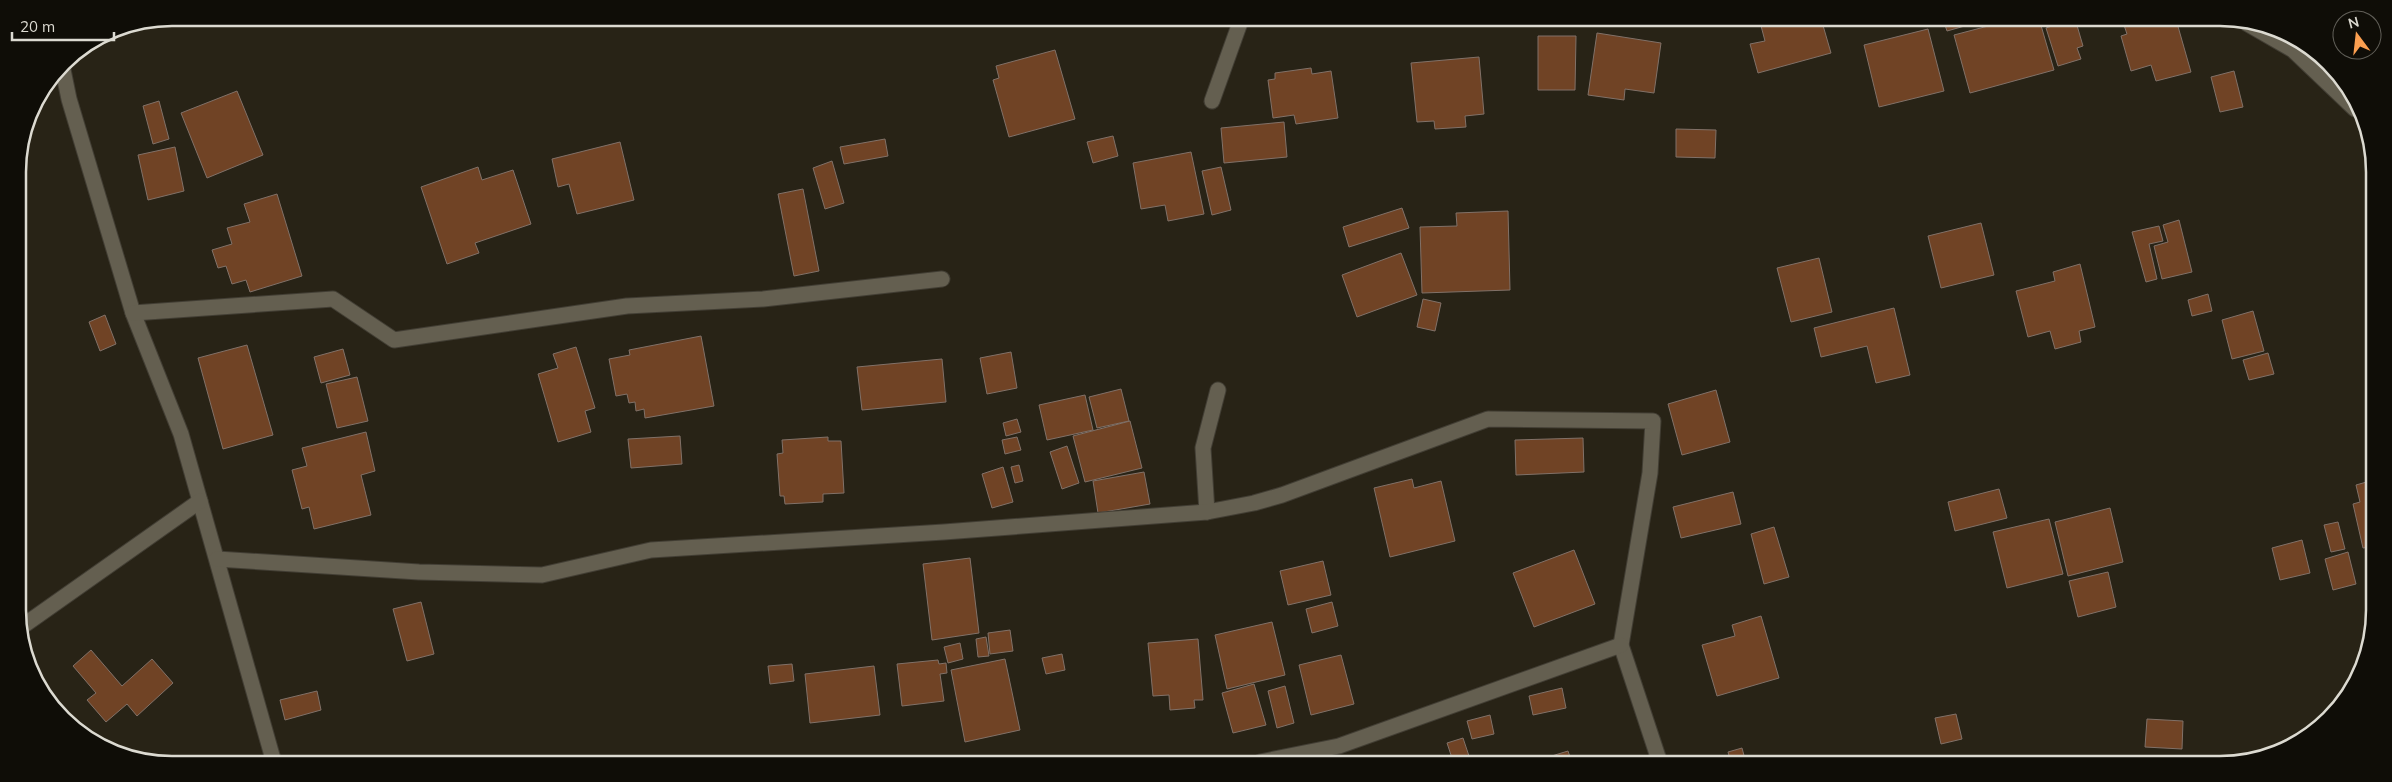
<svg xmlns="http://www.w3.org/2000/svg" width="2392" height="782" viewBox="0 0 2392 782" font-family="Mulish,sans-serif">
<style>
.building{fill:#704325;stroke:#817168}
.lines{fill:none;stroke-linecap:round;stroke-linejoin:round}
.minor-casing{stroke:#423e34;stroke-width:17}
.minor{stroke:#645f50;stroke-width:15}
.rim{fill:none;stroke:#dcdad1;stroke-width:2.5}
</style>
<rect width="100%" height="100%" fill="#282316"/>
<g class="building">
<polygon points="1760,22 1822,22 1831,53 1758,73 1750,44 1765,41"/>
<polygon points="1944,22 1979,22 1947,31"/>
<polygon points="1992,22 2040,22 2054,70 1970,93 1954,35 1992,25"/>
<polygon points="2064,22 2076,22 2083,46 2077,48 2081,59 2058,66 2046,28"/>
<polygon points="2123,22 2177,23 2191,72 2156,81 2151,65 2131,71 2121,36 2127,34"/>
<polygon points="1928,29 1944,91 1879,107 1864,45"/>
<polygon points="1597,33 1661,43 1654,93 1625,89 1624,100 1588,95"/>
<polygon points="1538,36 1576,36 1575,90 1538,90"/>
<polygon points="1055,50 1075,119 1009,137 993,80 999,78 996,66"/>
<polygon points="1479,57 1484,114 1465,116 1466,127 1435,129 1434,121 1417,122 1411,63"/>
<polygon points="1311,68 1312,74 1331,71 1338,118 1296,124 1294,115 1273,118 1268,80 1275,79 1275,73"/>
<polygon points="2234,71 2243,107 2220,112 2211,77"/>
<polygon points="237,91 263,155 207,178 181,113"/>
<polygon points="159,101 169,139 153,144 143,106"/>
<polygon points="1284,122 1287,157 1224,163 1221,128"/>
<polygon points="1676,129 1716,130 1715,158 1676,157"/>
<polygon points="1113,136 1118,156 1093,163 1087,142"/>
<polygon points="885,139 888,156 844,164 840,147"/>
<polygon points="620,142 634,200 577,214 569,184 558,187 552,159"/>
<polygon points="175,147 184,191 148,200 138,155"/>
<polygon points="1191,152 1204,214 1168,221 1165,205 1141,209 1133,163"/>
<polygon points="832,161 844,203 825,209 813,168"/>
<polygon points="478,167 482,180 513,170 531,224 475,243 479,253 447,264 421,187"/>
<polygon points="1221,167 1231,210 1212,215 1202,171"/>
<polygon points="803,189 819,271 794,276 778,194"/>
<polygon points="277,194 302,276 250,292 246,280 232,284 226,266 218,268 212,250 232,244 227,228 250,222 244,204"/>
<polygon points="1402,208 1409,228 1349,247 1343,227"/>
<polygon points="1508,211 1510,290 1422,293 1420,227 1457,226 1456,213"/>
<polygon points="2179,220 2192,272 2162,279 2154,246 2168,242 2163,225"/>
<polygon points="1981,223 1994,275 1941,288 1928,236"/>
<polygon points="2159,226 2163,241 2149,244 2157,279 2146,282 2132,232"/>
<polygon points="1401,253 1417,295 1357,317 1342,275"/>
<polygon points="1819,258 1832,312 1791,322 1777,268"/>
<polygon points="2080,264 2095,327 2079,331 2081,342 2055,349 2050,331 2028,337 2016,291 2055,281 2053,272"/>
<polygon points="2208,294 2212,311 2192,316 2188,300"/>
<polygon points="1423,299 1441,303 1435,331 1417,327"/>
<polygon points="1894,308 1910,375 1876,383 1867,346 1821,357 1814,328"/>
<polygon points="2253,311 2264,351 2232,359 2222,320"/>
<polygon points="105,315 116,344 100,351 89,322"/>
<polygon points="701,336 714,406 645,418 644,409 636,411 635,402 629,403 627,394 616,396 609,359 630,355 629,350"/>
<polygon points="247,345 273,435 223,449 198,358"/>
<polygon points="576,347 595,408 585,411 591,432 558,442 538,374 558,368 553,354"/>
<polygon points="343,349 350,375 321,383 314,357"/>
<polygon points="1011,352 1017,388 987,394 980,358"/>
<polygon points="2268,353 2274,374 2249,380 2243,360"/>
<polygon points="942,359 946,402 862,410 857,367"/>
<polygon points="357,377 368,421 337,428 326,384"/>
<polygon points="1121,389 1129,421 1097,428 1089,397"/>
<polygon points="1716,390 1730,442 1682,455 1668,404"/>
<polygon points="1085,395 1093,430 1047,440 1039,405"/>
<polygon points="1017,419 1021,432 1006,436 1003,423"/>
<polygon points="1130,421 1142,468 1085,482 1073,436"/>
<polygon points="366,432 375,471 361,475 371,515 314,529 309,507 302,509 292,470 307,466 302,448"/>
<polygon points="680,436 682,464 631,468 628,439"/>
<polygon points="828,437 828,441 841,441 844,493 823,494 823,502 785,504 784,496 780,496 777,454 783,453 782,440"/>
<polygon points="1017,437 1021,450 1005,454 1002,440"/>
<polygon points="1583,438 1584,472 1516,475 1515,440"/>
<polygon points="1067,446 1079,483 1062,489 1050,452"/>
<polygon points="1019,465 1023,481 1015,483 1011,467"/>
<polygon points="1003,467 1013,502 992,508 982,474"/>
<polygon points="1144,472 1150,504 1098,513 1093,481"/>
<polygon points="1412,479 1414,488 1441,481 1455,541 1390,557 1374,488"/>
<polygon points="2370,481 2370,547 2363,548 2353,504 2360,502 2356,485"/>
<polygon points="1999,489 2007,518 1955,531 1948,502"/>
<polygon points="1733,492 1741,524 1681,538 1673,507"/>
<polygon points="2110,508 2123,562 2068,576 2055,522"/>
<polygon points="2049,519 2063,574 2007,588 1993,532"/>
<polygon points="2338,522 2345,549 2331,552 2324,525"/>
<polygon points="1774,527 1789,577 1764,584 1751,534"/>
<polygon points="2302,540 2310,573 2280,580 2272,548"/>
<polygon points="1574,550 1595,604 1534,627 1513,573"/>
<polygon points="2348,552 2356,584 2333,590 2325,559"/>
<polygon points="970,558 979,633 932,640 923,564"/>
<polygon points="1323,561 1331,595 1288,605 1280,571"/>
<polygon points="2108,572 2116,607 2078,617 2069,581"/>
<polygon points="421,602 434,654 407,661 393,609"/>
<polygon points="1332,602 1338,626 1312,633 1306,609"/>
<polygon points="1761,616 1779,678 1717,696 1702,645 1735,636 1732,625"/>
<polygon points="1272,622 1285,675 1227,689 1215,635"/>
<polygon points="1010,630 1013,651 990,654 988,633"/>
<polygon points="986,637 989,656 978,657 976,639"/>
<polygon points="1198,639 1203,700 1194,700 1195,708 1170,710 1169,695 1153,696 1148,643"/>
<polygon points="960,643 963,659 948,663 944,647"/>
<polygon points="91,650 122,686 152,659 173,683 137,716 127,704 106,722 87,700 96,693 73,666"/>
<polygon points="1062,654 1065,670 1046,674 1042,658"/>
<polygon points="1341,655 1354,704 1311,715 1299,665"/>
<polygon points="1005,659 1020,730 965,742 951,670"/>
<polygon points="938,660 939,664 946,663 947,673 940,674 944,701 902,706 897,664"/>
<polygon points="792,664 794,681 770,684 768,666"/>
<polygon points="874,666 880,715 810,723 805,674"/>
<polygon points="1254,684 1266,725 1233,733 1222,693"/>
<polygon points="1285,686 1294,723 1277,728 1268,691"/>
<polygon points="1562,688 1566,708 1533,715 1529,696"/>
<polygon points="317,691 321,710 285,720 280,700"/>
<polygon points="1956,714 1962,739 1941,744 1935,718"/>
<polygon points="1490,715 1494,734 1472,739 1467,721"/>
<polygon points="2147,719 2183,721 2182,749 2145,747"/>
<polygon points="1463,738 1469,756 1453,761 1447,743"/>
<polygon points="1742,748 1746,763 1731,763 1728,752"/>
<polygon points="1568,751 1572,763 1532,763 1532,762"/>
</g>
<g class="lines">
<defs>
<g id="minor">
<polyline points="2246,23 2293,50 2355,109"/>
<polyline points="62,65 69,99 133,313 181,434 273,759"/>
<polyline points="1212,101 1241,20"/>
<polyline points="133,313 333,299 394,340 627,306 763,299 942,279"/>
<polyline points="1207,512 1203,448 1218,390"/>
<polyline points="217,559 419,572 542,575 651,550 944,532 1207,512 1254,503 1282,495 1488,419 1653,421 1650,473 1621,645 1660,763"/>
<polyline points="20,628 200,501"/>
<polyline points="1260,762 1339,746 1621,645"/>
</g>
</defs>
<use href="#minor" class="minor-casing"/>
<use href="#minor" class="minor"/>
</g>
<path d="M0 0H2392V782H0ZM172 26H2220A146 146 0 0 1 2366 172V610A146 146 0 0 1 2220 756H172A146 146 0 0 1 26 610V172A146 146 0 0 1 172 26Z" fill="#0f0d07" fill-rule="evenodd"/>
<path class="rim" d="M172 26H2220A146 146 0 0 1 2366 172V610A146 146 0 0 1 2220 756H172A146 146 0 0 1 26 610V172A146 146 0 0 1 172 26Z"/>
<g transform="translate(2357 35) rotate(345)"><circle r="24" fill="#0f0d07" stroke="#615f58"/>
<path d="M0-4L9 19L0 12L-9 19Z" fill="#fb9f50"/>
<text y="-8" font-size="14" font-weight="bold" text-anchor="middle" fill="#dcdad1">N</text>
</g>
<path d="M12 32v8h102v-8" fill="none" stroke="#dcdad1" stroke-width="2.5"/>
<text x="20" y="32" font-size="15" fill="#dcdad1" stroke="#0f0d07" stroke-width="4" paint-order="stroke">20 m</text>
</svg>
